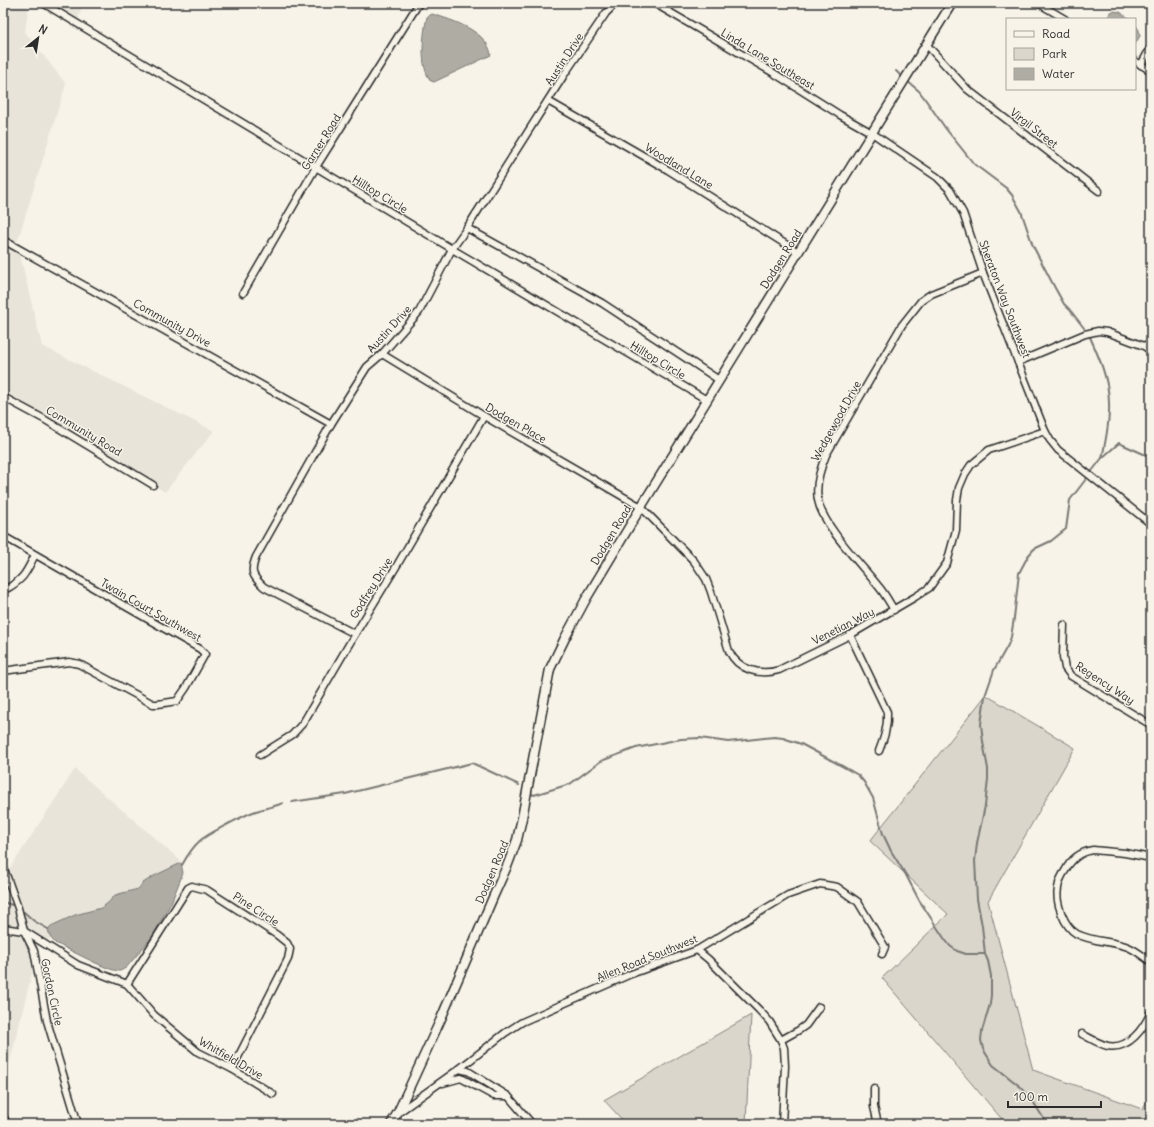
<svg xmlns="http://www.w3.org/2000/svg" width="1154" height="1127" viewBox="0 0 1154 1127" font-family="Delius,sans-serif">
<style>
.built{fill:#e8e4da}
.green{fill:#dad6cc;stroke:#82807c}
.water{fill:#afaca4;stroke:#7a7874}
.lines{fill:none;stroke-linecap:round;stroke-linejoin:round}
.stream{stroke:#7a7874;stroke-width:2}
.minor-casing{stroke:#2b2b2b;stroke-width:9}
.tertiary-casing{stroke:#2b2b2b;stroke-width:11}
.secondary-casing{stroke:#2b2b2b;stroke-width:12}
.minor{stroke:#f7f3e8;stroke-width:6}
.tertiary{stroke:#f7f3e8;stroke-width:8}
.secondary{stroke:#f7f3e8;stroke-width:9}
.labels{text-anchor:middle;stroke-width:3;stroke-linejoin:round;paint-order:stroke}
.street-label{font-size:11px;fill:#2b2b2b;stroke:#f7f3e8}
</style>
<rect width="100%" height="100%" fill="#f7f3e8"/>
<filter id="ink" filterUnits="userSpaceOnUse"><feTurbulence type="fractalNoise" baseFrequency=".025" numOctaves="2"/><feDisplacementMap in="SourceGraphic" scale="8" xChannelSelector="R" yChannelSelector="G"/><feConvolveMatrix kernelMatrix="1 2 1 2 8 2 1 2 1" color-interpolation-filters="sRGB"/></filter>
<g filter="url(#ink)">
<g class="built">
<polygon points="3,3 29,3 25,32 66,84 17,243 42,346 214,431 165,492 3,396"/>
<polygon points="53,3 83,3 78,20"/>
<polygon points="75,769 182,862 39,945 3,1089 3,879"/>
</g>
<g class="green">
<polygon points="986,695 1075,748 988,901 1033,1070 1142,1109 1151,1096 1151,1124 1006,1124 882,978 948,914 870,841"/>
<polygon points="751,1015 746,1124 626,1124 604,1100"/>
</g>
<g class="water">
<polygon points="1114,11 1120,12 1130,19 1106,19 1111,12"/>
<path d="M432,14c20,6 56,17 59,41l-57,27 -3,-1c-12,-14 -8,-47 -4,-64z"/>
<polygon points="1135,24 1139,30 1140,36 1135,44"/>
<path d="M181,863l2,10 -12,30 -19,34 -26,31c-1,0 -5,3 -6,3 -11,1 -53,-23 -65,-28l-5,-6 -2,-8 3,-3 24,-11 26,-7 7,-5 7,-8 23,-6 5,-6 11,-7z"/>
</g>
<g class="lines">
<g class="stream">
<polyline points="896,71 900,75"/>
<polyline points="907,81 919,91 925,99 946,129 974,164 1006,188 1012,195 1021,211 1033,246 1055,288 1064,304 1070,310 1084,328"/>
<path d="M1090,337c9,20 19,43 19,66 1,18 -3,37 -7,55"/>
<polyline points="1092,471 1102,458 1119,443 1146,455 1151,452"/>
<polyline points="532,794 534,795 570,784 601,761 636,748 681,739 700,738 728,742 774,737 783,738 801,744 842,766 858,775 864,782 873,798 883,834 891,851 906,875 919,900 944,938 950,946 957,951 966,954 985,954"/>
<polyline points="292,802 345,794 472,763 519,785"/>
<path d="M182,865c15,-27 22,-28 48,-42 8,-4 17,-9 26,-12 9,-3 17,-4 27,-8"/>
<polyline points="3,902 12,905"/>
<polyline points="24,912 34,921 48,929"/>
<polyline points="1047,1124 1034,1103 1022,1088 993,1065 983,1049 981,1040 982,1031 990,1004 991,995 991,976 988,961 985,954 982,926 977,899 975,861 977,843 985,806 988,779 988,769 983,742 981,724 985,696 994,670 1008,645 1011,637 1014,618 1019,573 1028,556 1034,549 1051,541 1066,529 1070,500 1086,479"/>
</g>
<defs>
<g id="minor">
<polyline points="43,3 452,249 707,400"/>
<polyline points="654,3 772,72 840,115 872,133 937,177 950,190 963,213 983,273 1045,431 1050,440 1058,450 1151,524"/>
<polyline points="1038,3 1065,19"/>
<polyline points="926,44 967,89 1099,191"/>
<polyline points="1135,61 1151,71"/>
<polyline points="1141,65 1151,47"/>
<polyline points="548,101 668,170 798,252"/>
<polyline points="467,228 602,303 719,380"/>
<polyline points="3,240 331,424"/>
<polyline points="243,293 316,167 419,3"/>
<path d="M382,354l102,62 157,91 53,54 12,18 5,13 18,59c9,19 31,25 50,19l71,-35 65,-38 14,-9 18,-25 9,-33 1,-30 2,-12 6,-14 6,-9 18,-15 56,-19"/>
<polyline points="1018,362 1085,334 1098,331 1107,332 1144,346 1151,351"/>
<polyline points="3,397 42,418 153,485"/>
<polyline points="3,536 200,649 205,654 186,688 177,701 158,704 153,704 79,664 69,662 3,671"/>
<path d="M8,588c17,-10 18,-16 27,-33"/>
<path d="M894,610c-5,-8 -9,-16 -15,-23 -17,-22 -56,-60 -61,-87 -3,-16 2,-31 8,-45l76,-130 19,-24 10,-7 52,-21"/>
<polyline points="1064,625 1063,657 1065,668 1071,676 1151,725"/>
<path d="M355,634l-91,-47c-12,-11 -14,-15 -8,-30l75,-133 36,-57 15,-13 37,-42 33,-63 15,-21 97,-153 42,-62 10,-10"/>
<path d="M850,635l37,77c1,15 -3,26 -8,39"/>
<polyline points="260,755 292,735 303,723 355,634 396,567 484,416"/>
<path d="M1151,858l-26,-5 -32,-3c-13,2 -22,9 -28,21 -3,4 -6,11 -7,17 -3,14 6,39 19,46 16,8 35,7 51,13 8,3 16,10 23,15"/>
<polyline points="3,866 18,908 24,931 34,951 47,1021 78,1124"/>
<polyline points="3,928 24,931 78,965 127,984 154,1015 198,1052 232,1069 273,1094"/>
<polyline points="697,950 708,959 759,1010 769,1021 781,1040 784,1048 785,1066 782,1124"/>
<polyline points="127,984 188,888 192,886 207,890 277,935 287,943 290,949 288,959 232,1069"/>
<path d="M1082,1034c8,4 17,10 26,12 21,4 36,-18 43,-34"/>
<polyline points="781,1040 799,1030 806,1025 819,1007"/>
<polyline points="459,1069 468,1071 508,1096 532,1124"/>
<polyline points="443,1083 461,1078 494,1096 508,1096"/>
<polyline points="874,1088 874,1107 878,1124"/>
<polyline points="399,1112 459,1069 505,1033 522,1022 631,974 697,950 788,895 820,884 837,887 858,902 885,947 882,954"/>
</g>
<polyline id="tertiary" points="391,1124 398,1112 440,1021 494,895 508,864 517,840 522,818 550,669 565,638 586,599 641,507 952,3"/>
<polyline id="secondary" points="3,1119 4,1124"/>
</defs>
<use href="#minor" class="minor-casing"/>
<use href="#tertiary" class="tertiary-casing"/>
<use href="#secondary" class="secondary-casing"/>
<use href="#minor" class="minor"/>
<use href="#tertiary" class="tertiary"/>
<use href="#secondary" class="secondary"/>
</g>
</g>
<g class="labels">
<g class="street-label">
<text transform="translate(564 59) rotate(-57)" y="4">Austin Drive</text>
<text transform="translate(768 59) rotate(31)" y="4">Linda Lane Southeast</text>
<text transform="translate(1034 128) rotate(38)" y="4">Virgil Street</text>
<text transform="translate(321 142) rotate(-58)" y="4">Garner Road</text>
<text transform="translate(679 166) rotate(31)" y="4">Woodland Lane</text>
<text transform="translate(380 194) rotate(31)" y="4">Hilltop Circle</text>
<text transform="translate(781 259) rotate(-58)" y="4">Dodgen Road</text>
<text transform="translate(1005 299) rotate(69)" y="4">Sheraton Way Southwest</text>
<text transform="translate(172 323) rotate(29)" y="4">Community Drive</text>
<text transform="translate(389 329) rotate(-48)" y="4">Austin Drive</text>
<text transform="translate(658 360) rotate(31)" y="4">Hilltop Circle</text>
<text transform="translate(836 421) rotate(-61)" y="4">Wedgewood Drive</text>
<text transform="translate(516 423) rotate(30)" y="4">Dodgen Place</text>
<text transform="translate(84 431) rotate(31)" y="4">Community Road</text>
<text transform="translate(611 535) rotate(-59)" y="4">Dodgen Road</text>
<text transform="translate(371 588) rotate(-58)" y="4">Godfrey Drive</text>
<text transform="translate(151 610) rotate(30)" y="4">Twain Court Southwest</text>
<text transform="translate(843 626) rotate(-27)" y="4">Venetian Way</text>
<text transform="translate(1105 683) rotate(33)" y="4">Regency Way</text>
<text transform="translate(492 872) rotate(-67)" y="4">Dodgen Road</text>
<text transform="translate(256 909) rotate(33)" y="4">Pine Circle</text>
<text transform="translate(647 958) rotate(-22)" y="4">Allen Road Southwest</text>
<text transform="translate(52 992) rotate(78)" y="4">Gordon Circle</text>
<text transform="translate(231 1058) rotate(30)" y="4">Whitfield Drive</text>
</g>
</g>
<rect width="1154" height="1127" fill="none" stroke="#f7f3e8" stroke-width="16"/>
<rect x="8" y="8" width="1138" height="1111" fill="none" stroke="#2b2b2b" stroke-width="1.5" filter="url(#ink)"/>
<rect x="1006" y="18" width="130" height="72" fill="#f7f3e8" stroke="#a5a39c"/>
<rect x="1014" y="31" width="20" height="6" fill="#f7f3e8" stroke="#a5a39c"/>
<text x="1042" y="38" font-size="12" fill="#2b2b2b">Road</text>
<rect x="1014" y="48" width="20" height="12" fill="#dad6cc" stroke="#a5a39c"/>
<text x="1042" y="58" font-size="12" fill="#2b2b2b">Park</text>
<rect x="1014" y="68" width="20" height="12" fill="#afaca4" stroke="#a5a39c"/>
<text x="1042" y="78" font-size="12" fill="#2b2b2b">Water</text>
<g transform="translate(38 38) rotate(30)" stroke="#f7f3e8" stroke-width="3" paint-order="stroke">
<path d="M0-3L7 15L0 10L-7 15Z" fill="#2b2b2b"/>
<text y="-6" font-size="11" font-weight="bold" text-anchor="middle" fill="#2b2b2b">N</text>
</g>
<path d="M1008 1101v6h93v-6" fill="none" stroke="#2b2b2b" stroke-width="2"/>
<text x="1014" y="1101" font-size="12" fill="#2b2b2b" stroke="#f7f3e8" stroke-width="3" paint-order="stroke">100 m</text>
</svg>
